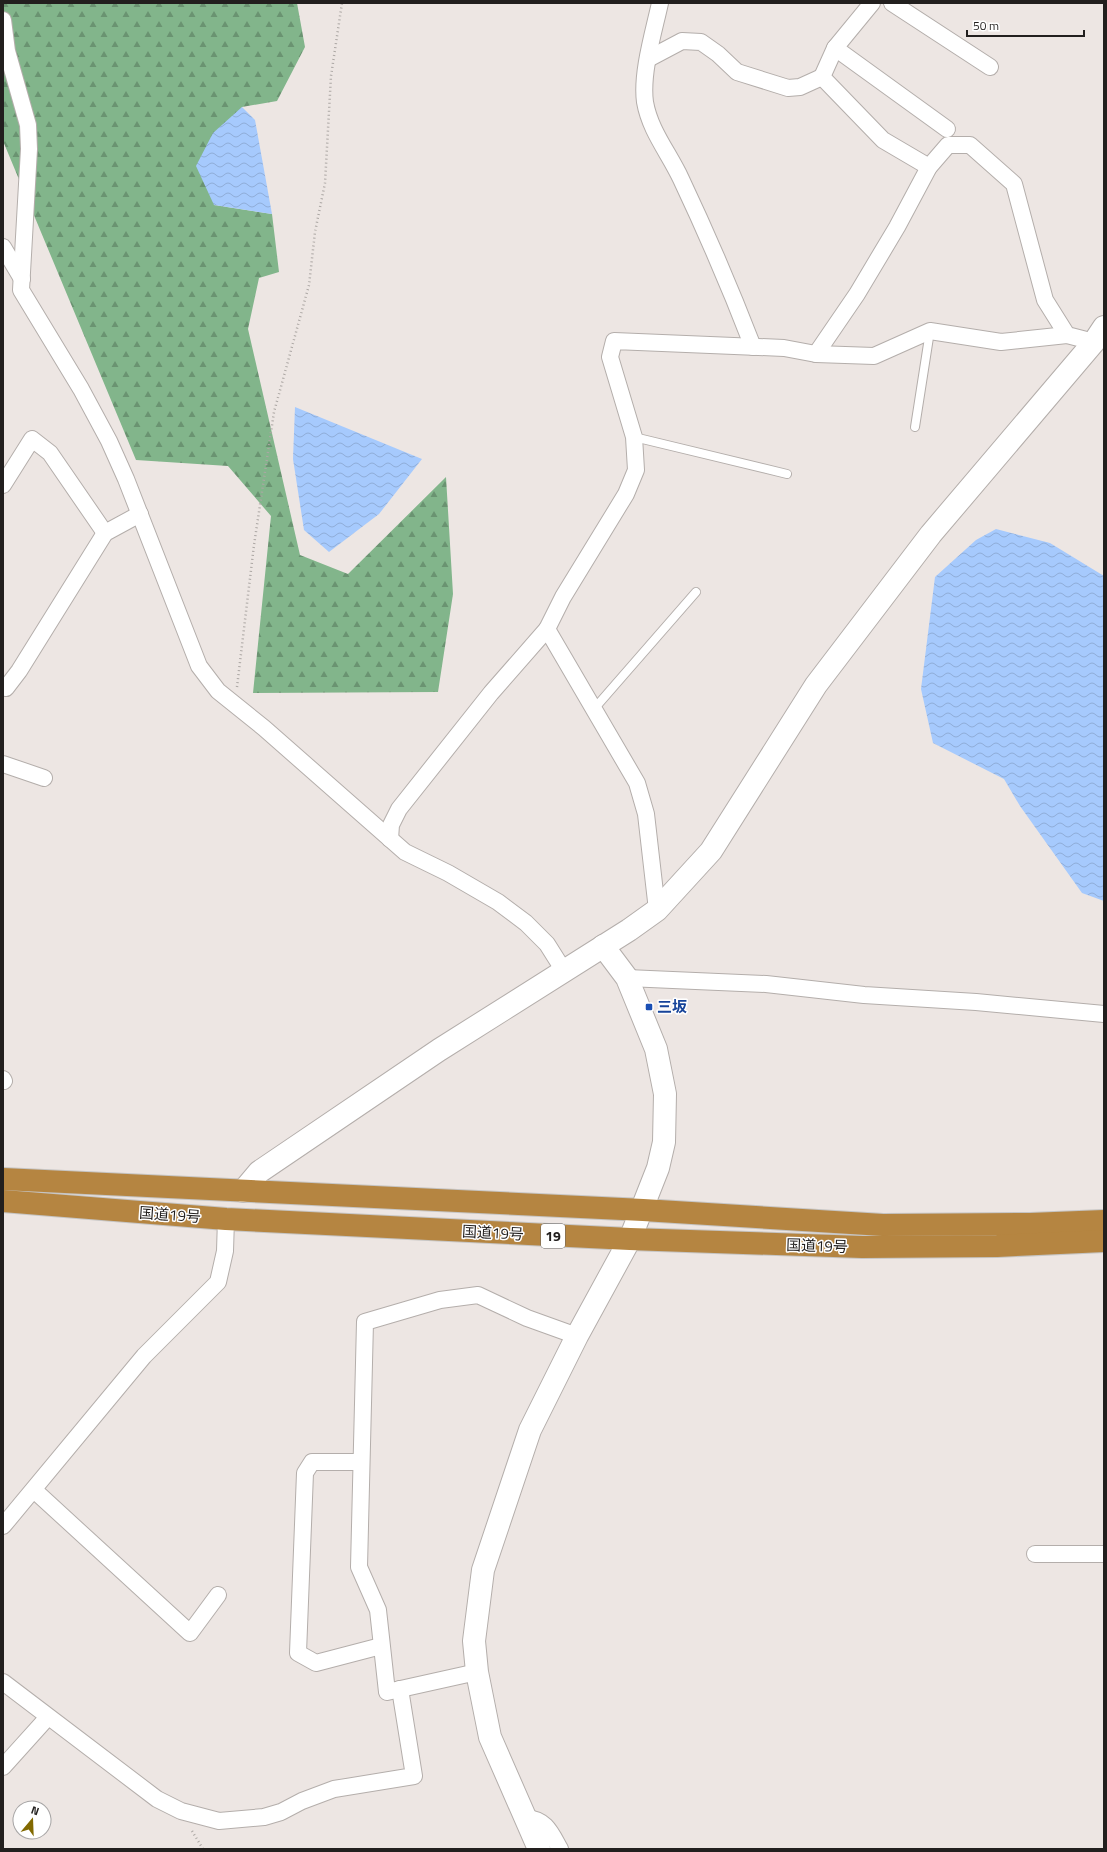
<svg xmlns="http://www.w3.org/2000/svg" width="1107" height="1852" viewBox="0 0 1107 1852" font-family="'Titillium Web','Noto Sans JP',sans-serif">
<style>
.forest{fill:url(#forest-firs)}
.water{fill:url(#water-waves)}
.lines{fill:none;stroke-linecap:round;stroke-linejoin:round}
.lane-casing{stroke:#b4aeab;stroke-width:10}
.street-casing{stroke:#b4aeab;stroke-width:18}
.secondary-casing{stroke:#b4aeab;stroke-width:24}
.highway-casing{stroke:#c6c5c4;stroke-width:24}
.path{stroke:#aca7a4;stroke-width:2.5;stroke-dasharray:1 3;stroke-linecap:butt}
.lane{stroke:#fff;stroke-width:8}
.street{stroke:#fff;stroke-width:16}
.secondary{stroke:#fff;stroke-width:22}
.highway{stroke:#b58541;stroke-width:22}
.transit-dot{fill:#1a4fb4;stroke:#fff;stroke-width:1.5}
.labels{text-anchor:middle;stroke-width:3;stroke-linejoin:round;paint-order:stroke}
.shield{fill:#fff;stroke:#646262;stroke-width:1}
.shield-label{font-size:14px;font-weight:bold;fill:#221f1e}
.transit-label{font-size:15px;font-weight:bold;fill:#164399;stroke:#fff;text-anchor:start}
.street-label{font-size:15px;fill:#221f1e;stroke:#fff}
</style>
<defs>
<pattern id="forest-firs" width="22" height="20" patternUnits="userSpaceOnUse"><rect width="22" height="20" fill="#82b58b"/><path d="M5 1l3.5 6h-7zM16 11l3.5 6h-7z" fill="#6a9371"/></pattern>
<pattern id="water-waves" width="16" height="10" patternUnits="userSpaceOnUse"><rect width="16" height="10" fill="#a6cafd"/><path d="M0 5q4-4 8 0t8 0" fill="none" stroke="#8fadd8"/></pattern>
</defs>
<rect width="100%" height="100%" fill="#ede6e3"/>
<polygon class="forest" points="3,3 297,3 305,47 277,101 242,107 214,205 272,214 279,272 259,278 248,329 300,555 348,574 446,477 453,594 438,692 253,693 271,516 228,466 136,460 3,141"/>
<g class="water">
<polygon points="242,107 255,120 272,214 214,205 196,166 213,133"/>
<polygon points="295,407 422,459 379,514 329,552 304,530 293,459"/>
<polygon points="996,529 1050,543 1104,576 1104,901 1082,893 1020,806 1004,779 933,743 921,689 935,577 976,540"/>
</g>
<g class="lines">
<defs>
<g id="lane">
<polyline points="915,427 930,331"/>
<polyline points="634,437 787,474"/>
<polyline points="594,709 696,592"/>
</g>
<g id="street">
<path d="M660,3c-6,28 -19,70 -15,99 5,29 24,51 36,77 26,55 50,111 72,168"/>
<polyline points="872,3 835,48 822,77 883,140 929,167"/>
<polyline points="892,3 990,67"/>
<polyline points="3,20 7,51 28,125 29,149 21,290 81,389 109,441 126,479 199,666 218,691 264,728 405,852 448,873 498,902 526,923 547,944 564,971"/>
<polyline points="835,48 947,129"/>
<polyline points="648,59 682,41 701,42 718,54 737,72 788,88 800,87 822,77"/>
<polyline points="3,247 22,279"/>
<polyline points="816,354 857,294 897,227 929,167 948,145 970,145 1014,184 1045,300 1067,335 1094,342"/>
<polyline points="3,485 32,439 50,453 105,533"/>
<polyline points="547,629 637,783 646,814 657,910"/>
<polyline points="3,687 6,688 19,671 105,533 140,514"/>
<polyline points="3,764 44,778"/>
<polyline points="390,839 391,825 399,809 491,693 547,629 563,597 626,494 636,470 634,437 610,357 614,341 784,348 816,354 874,356 930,331 1001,342 1067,335"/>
<polyline points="627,978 766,984 864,995 976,1002 1104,1014"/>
<polyline points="3,1079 4,1081"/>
<polyline points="360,1462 312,1462 305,1473 298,1653 316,1663 381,1646"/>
<polyline points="34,1490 190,1633 218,1595"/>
<polyline points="3,1526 144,1356 218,1282 225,1251 226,1219"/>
<polyline points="1035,1554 1104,1554"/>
<polyline points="477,1672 387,1692 378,1610 359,1567 365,1322 440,1300 478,1295 527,1318 577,1336"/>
<polyline points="3,1682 157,1799 181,1811 219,1821 264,1817 281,1812 302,1801 334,1789 414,1776 400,1689"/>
<polyline points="3,1767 48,1717"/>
<path d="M526,1818c20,1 25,15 34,31"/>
</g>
<g id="secondary">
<polyline points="243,1191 259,1172 439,1050 629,930 657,910 711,851 816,685 931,534 1094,342 1104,327"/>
<polyline points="539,1849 490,1737 477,1672 474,1641 483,1570 530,1430 577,1336 630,1239 658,1168 664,1142 665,1094 656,1049 627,978 603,946"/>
</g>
<g id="highway">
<polyline points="3,1179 643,1210 883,1225 1030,1224 1104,1221"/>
<polyline points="3,1201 226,1219 630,1239 862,1247 997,1246 1104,1241"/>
</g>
</defs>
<use href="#lane" class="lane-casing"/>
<use href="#street" class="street-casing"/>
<use href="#secondary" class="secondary-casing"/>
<use href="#highway" class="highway-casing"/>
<g class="path">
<polyline points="237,687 254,545 274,412 309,285 315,232 325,183 331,76 342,3"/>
<polyline points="192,1831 203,1849"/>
</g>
<use href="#lane" class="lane"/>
<use href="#street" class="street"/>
<use href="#secondary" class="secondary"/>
<use href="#highway" class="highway"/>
</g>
<rect class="transit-dot" x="645" y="1003" width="8" height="8" rx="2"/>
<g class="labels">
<rect class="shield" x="541" y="1224" width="24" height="24" rx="3"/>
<g class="shield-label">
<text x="553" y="1241">19</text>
</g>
<g class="transit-label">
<text x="657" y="1012">三坂</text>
</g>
<g class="street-label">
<text transform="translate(170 1215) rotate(4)" y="5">国道19号</text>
<text transform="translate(493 1233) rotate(3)" y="5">国道19号</text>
<text transform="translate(817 1246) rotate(2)" y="5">国道19号</text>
</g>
</g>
<rect width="1107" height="1852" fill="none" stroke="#221f1e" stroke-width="8"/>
<g transform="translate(32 1820) rotate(19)"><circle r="19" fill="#ffffff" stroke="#a7a5a5"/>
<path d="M0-3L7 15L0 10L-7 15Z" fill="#826901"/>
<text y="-6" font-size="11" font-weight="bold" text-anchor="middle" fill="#221f1e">N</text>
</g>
<path d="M967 30v6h117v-6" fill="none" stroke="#221f1e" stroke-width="2"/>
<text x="973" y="30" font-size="12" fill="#221f1e" stroke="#ffffff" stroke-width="3" paint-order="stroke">50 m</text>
</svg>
